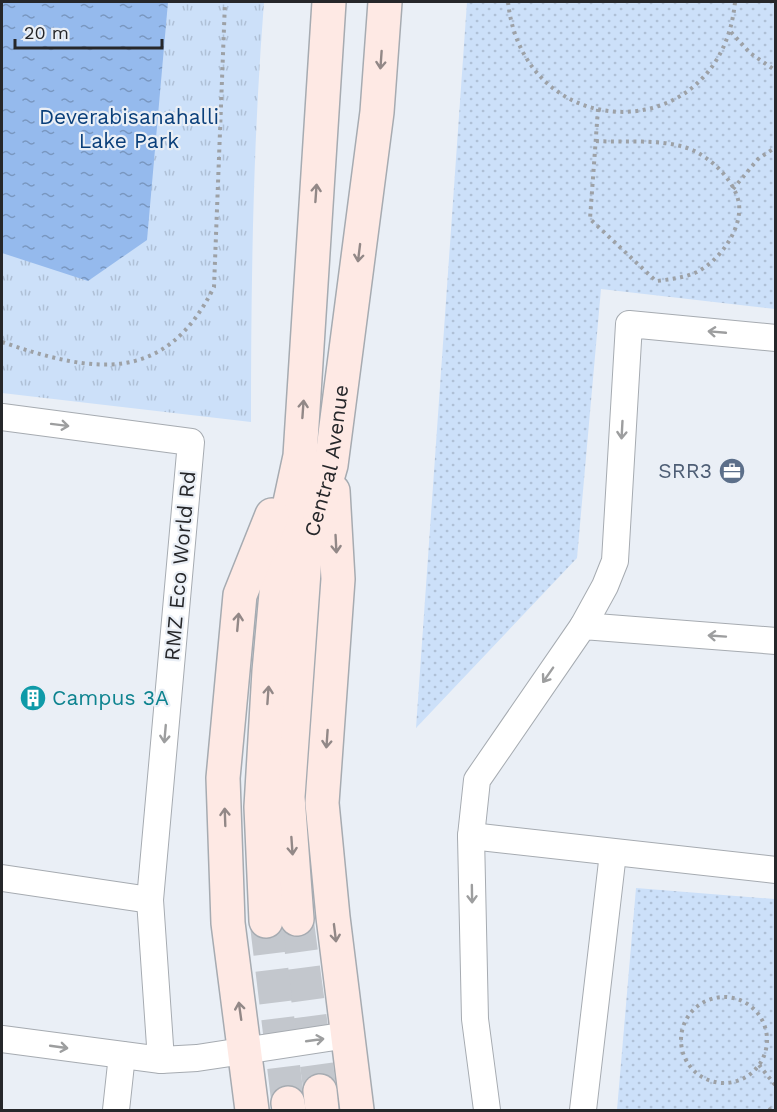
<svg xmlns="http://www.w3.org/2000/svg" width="777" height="1112" viewBox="0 0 777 1112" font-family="'Work Sans',sans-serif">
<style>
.grass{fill:url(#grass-dots)}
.park{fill:url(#park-tufts)}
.water{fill:url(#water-ripples)}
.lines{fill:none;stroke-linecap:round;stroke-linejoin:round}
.secondary-tunnel{stroke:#c3c7cd;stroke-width:33;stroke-dasharray:33 16;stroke-linecap:butt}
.lane-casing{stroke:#a6abb1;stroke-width:28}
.secondary-casing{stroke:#a6abb1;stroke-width:36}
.path{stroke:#9da1a6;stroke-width:4;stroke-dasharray:3 4.5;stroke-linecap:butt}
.lane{stroke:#fff;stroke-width:26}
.secondary{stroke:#fee9e4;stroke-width:33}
.oneway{stroke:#928887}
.oneway2{stroke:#9d9e9f}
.labels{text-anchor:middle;stroke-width:4.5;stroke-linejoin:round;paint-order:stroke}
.park-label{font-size:21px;fill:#0a3f7a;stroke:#eaeff6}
.street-label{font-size:21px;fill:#26272a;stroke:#eaeff6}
.service-label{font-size:21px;fill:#4e5e75;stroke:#eaeff6;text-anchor:end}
.culture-label{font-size:21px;fill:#0d838f;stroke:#eaeff6;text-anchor:start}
</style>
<defs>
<pattern id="grass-dots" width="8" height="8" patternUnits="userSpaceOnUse" patternTransform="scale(1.5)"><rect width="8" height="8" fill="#cce0f9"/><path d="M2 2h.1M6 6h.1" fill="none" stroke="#afc0d6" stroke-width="1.8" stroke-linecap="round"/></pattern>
<pattern id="park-tufts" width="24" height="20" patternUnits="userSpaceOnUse" patternTransform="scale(1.5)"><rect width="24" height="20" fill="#cce0f9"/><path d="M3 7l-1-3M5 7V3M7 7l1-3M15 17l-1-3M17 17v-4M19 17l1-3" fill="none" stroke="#afc0d6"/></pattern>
<pattern id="water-ripples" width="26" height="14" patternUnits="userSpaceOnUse" patternTransform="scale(1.5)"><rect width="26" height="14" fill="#95baed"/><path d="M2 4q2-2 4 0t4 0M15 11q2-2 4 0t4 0" fill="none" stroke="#7997c0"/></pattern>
</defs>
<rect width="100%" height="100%" fill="#eaeff6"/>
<g class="grass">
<polygon points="467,2 775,2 775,309 601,289 577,558 416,728"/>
<polygon points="636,888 775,899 775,1110 617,1110"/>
</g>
<path class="park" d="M2,2h262c-11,140 -13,279 -13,420l-249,-29z"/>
<polygon class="water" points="2,2 168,2 147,240 88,281 2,253"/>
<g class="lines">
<g class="secondary-tunnel">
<polyline points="297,919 320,1091"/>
<polyline points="266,921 288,1103"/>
</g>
<defs>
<g id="lane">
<polyline points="2,417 191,442 150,900 161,1060"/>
<polyline points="583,626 605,586 615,561 629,324 776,338"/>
<polyline points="471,836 776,870"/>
<polyline points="2,878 150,900"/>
<polyline points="2,1039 161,1060 197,1058 348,1035"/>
<polyline points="116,1110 122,1055"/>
<polyline points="487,1110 475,1019 471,836 477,780 583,626 776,641"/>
<polyline points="583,1110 613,853"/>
</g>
<g id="secondary">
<polyline points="333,491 338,579 322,803 333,917 357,1110"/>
<path id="s1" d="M297,919l-9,-122 17,-240 26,-92 46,-353 8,-110"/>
<polyline points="266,921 261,807 269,671 280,549 300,456 329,2"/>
<polyline points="320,1091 322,1110"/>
<polyline points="288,1103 289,1110"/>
<polyline points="252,1110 228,923 223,778 240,595 272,515"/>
</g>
</defs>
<use href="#lane" class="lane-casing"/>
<use href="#secondary" class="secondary-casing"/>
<g class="path">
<path d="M508,2c16,146 213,147 227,0"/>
<polyline points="731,32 750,53 776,71"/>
<polyline points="598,109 590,219 657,282"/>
<path d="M596,141c32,2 76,-4 104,13 17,10 36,30 39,50 3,26 -20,57 -42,68 -13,6 -26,7 -40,9"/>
<polyline points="733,189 758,159 776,147"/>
<path d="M2,342c90,31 163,44 212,-55l11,-285"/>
<circle cx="724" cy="1040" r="43"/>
<polyline points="759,1065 776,1086"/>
<polyline points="769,1110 776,1105"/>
</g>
<use href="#lane" class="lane"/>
<use href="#secondary" class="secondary"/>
</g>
<defs><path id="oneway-shaft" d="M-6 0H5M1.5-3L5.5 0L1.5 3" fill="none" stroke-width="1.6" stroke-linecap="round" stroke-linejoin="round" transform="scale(1.5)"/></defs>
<g class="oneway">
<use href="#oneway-shaft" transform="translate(381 60) rotate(94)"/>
<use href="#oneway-shaft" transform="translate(316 193) rotate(-86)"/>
<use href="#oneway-shaft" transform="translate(359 253) rotate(97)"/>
<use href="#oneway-shaft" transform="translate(303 409) rotate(-86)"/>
<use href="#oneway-shaft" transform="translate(336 544) rotate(87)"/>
<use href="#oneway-shaft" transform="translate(238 622) rotate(-85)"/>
<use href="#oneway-shaft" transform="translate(268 695) rotate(-86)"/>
<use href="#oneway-shaft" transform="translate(327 739) rotate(94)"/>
<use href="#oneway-shaft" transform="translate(225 817) rotate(-92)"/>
<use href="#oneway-shaft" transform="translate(292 846) rotate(86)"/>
<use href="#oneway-shaft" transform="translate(335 933) rotate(83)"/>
<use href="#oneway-shaft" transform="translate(240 1011) rotate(-98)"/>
</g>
<g class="oneway2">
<use href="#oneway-shaft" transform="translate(717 332) rotate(-175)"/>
<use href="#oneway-shaft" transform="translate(60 425) rotate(7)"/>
<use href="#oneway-shaft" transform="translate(622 430) rotate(93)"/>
<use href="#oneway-shaft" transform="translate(717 636) rotate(-176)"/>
<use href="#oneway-shaft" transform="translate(548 675) rotate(125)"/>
<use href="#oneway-shaft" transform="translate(165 734) rotate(95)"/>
<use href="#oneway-shaft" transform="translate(472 894) rotate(89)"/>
<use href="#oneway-shaft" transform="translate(315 1040) rotate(-8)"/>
<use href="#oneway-shaft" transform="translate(59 1047) rotate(8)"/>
</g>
<defs>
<symbol id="office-disc" viewBox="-11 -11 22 22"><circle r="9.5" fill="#5c6f8a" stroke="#eaeff6"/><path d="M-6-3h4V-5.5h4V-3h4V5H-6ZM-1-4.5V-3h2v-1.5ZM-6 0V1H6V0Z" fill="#fff"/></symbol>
<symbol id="building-disc" viewBox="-11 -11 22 22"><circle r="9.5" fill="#0f9aa8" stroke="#eaeff6"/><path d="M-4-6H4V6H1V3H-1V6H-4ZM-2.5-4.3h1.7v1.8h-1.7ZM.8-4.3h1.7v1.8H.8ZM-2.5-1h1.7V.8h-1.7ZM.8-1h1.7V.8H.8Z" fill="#fff"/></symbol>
</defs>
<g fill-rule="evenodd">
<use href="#office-disc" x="717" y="456" width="30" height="30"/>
<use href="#building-disc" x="18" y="683" width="30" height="30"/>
</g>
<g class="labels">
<g class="park-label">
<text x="129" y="124">Deverabisanahalli<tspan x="129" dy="24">Lake Park</tspan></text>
</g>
<g class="street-label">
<text dy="7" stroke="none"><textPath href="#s1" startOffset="462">Central Avenue</textPath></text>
<text transform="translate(180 566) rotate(-85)" y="7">RMZ Eco World Rd</text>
</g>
<g class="service-label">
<text x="712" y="478">SRR3</text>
</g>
<g class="culture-label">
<text x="52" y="705">Campus 3A</text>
</g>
</g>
<rect width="777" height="1112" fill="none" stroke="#26272a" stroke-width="6"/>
<path d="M15 39v9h147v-9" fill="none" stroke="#26272a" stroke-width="3"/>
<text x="24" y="39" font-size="18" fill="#26272a" stroke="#eaeff6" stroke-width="4.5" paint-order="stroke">20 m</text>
</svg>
